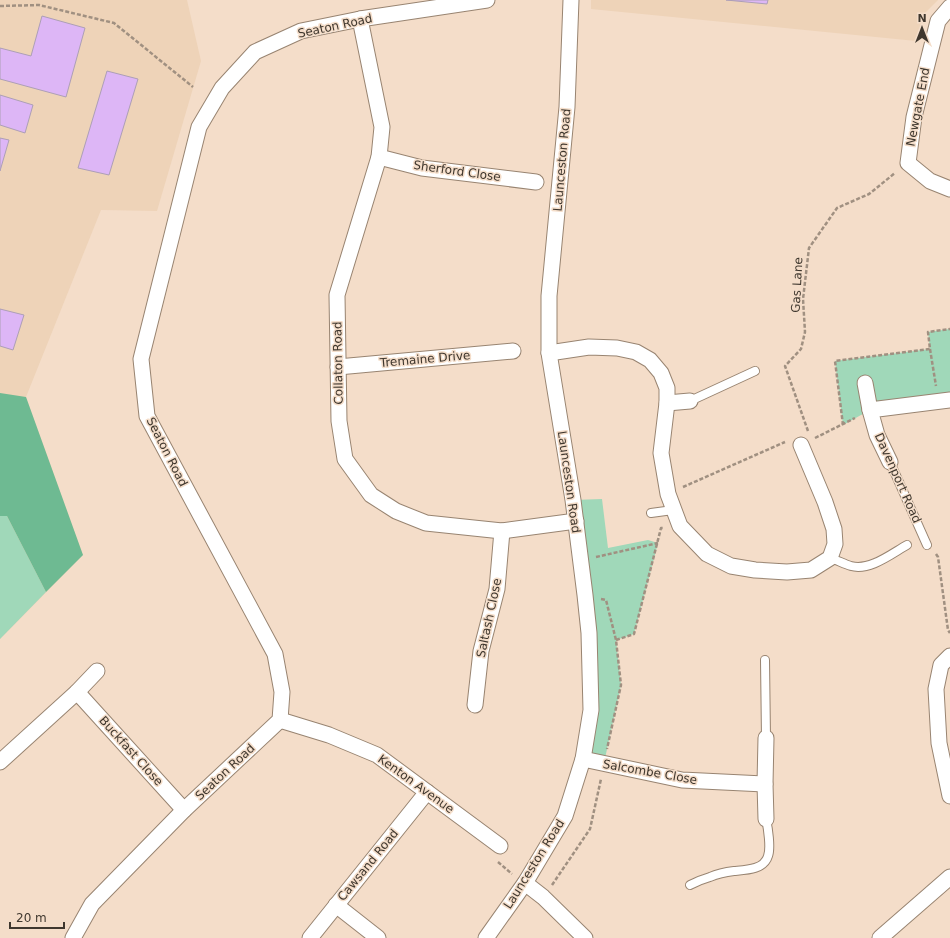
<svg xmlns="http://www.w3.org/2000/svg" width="950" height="938" viewBox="0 0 950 938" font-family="'DejaVu Sans',sans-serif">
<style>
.built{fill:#eed3b8}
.green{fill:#a0d8b9}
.forest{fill:#6eba92}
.building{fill:#ddb6f6;stroke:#ad9fb6}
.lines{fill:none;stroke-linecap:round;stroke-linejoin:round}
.service-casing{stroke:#988471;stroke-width:10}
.minor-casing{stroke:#988471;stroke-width:17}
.path{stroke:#a09081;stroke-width:2.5;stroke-dasharray:4 2;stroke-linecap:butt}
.service{stroke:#fff;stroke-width:8}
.minor{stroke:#fff;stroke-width:15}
.labels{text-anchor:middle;stroke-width:3;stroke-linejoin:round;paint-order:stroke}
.street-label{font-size:12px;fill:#3f372e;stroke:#f4ddc9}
</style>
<rect width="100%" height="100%" fill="#f4ddc9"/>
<g class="built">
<polygon points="0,0 187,0 201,61 157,211 101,210 26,397 83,555 0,639"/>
<polygon points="591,0 938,0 925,13 923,25 916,41 591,9"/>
</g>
<g class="green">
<polygon points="950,329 950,400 870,410 843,425 835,361 930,349 928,332"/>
<polygon points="602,499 608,548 648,540 658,543 634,634 616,640 621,685 604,763 583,759 591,710 573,500"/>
<polygon points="0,516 7,516 46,592 0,639"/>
</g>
<polygon class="forest" points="0,393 26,397 83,555 46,592 7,516 0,516"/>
<g class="building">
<polygon points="726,0 768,0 767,4"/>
<polygon points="42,16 85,28 66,97 0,79 0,48 31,56"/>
<polygon points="107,71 138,79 109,175 78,168"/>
<polygon points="0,95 33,105 25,133 0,125"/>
<polygon points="0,138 9,140 0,171"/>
<polygon points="0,309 24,315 13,350 0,346"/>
</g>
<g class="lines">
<defs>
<g id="service">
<polyline points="690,401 755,371"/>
<polyline points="890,462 927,545"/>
<polyline points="651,513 673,510"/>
<path d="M830,558c7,2 14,6 21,8 19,5 40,-12 56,-21"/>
<polyline points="765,660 766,738"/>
<path d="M690,885c6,-3 13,-6 20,-8 7,-3 16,-5 24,-6 11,-1 30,-1 34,-15 3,-8 0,-28 -2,-37"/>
</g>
<g id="minor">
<polyline points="950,7 938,21 914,117 908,163 930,181 950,189"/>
<polyline points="360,19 382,127 379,157 337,295 339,421 345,459 371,495 396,511 426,523 502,531 576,521"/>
<polyline points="379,157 422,168 536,182"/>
<polyline points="549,353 589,347 617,348 636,352 650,360 661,373 667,388 667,403 661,453 668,494 680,526 707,554 731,566 755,570 787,572 811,570 830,558 835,544 834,529 825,502 801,445"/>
<polyline points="338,367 513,351"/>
<polyline points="865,383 870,410"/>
<polyline points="667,403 690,401"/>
<polyline points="890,462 877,435 870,410 950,400"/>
<polyline points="950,656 941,665 936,689 939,743 950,796"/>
<polyline points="77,692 97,671"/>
<polyline points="475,705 481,651 497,589 502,531"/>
<polyline points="280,720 329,735 377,755 500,846"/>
<polyline points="766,738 765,784 766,819"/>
<polyline points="583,759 682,780 765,784"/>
<polyline points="0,762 77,692 184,810"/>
<polyline points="525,883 543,897 585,938"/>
<polyline points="336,905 378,938"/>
<polyline points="73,938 92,904 184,810 280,720 282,692 275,654 147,416 141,359 199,127 222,88 255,52 301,31 360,19 487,0"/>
<polyline points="310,938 427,792"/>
<polyline points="486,938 525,883 565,816 583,759 591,710 589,633 585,595 573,500 549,353 549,296 567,107 571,0"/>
<polyline points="880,938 950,877"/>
</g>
</defs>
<use href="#service" class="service-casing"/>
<use href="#minor" class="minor-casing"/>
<g class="path">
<polyline points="0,6 39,5 114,23 193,87"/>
<polyline points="930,349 936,386"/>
<polyline points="843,425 835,361 930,349 928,332 950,329"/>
<polyline points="808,431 785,366 801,349 805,332 803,299 809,248 837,208 869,194 895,173"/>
<polyline points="815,438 855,418"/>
<polyline points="683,487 785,442"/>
<polyline points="936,554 938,557 948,630 950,633"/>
<polyline points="596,557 658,543"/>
<polyline points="601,599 606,600 616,640 621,685 607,749"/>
<polyline points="616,640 634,634 661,528 663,528"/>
<polyline points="498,862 512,874"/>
<polyline points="552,885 590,829 601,779"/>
</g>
<use href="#service" class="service"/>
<use href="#minor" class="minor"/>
</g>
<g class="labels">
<g class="street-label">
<text transform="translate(335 26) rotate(-12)" y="4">Seaton Road</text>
<text transform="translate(918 107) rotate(-79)" y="4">Newgate End</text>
<text transform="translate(562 160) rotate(-85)" y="4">Launceston Road</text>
<text transform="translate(457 171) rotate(8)" y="4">Sherford Close</text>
<text transform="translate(797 285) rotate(-87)" y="4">Gas Lane</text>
<text transform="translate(425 359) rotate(-5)" y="4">Tremaine Drive</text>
<text transform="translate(338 363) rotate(-91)" y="4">Collaton Road</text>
<text transform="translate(167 452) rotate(63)" y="4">Seaton Road</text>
<text transform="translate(898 478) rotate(66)" y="4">Davenport Road</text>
<text transform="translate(569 482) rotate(82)" y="4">Launceston Road</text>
<text transform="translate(489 618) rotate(-78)" y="4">Saltash Close</text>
<text transform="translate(131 751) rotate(48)" y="4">Buckfast Close</text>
<text transform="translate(225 772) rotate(-43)" y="4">Seaton Road</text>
<text transform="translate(650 772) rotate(10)" y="4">Salcombe Close</text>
<text transform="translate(416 784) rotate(36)" y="4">Kenton Avenue</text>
<text transform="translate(534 864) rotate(-58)" y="4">Launceston Road</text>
<text transform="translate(368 865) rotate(-51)" y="4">Cawsand Road</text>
</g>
</g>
<g transform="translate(922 28)" stroke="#f4ddc9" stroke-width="3" paint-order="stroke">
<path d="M0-3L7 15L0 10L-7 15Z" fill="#3f372e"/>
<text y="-6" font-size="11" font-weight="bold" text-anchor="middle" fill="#3f372e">N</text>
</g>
<path d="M10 922v6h54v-6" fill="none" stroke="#3f372e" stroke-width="2"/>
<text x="16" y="922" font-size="12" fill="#3f372e" stroke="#f4ddc9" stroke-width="3" paint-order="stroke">20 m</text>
</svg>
